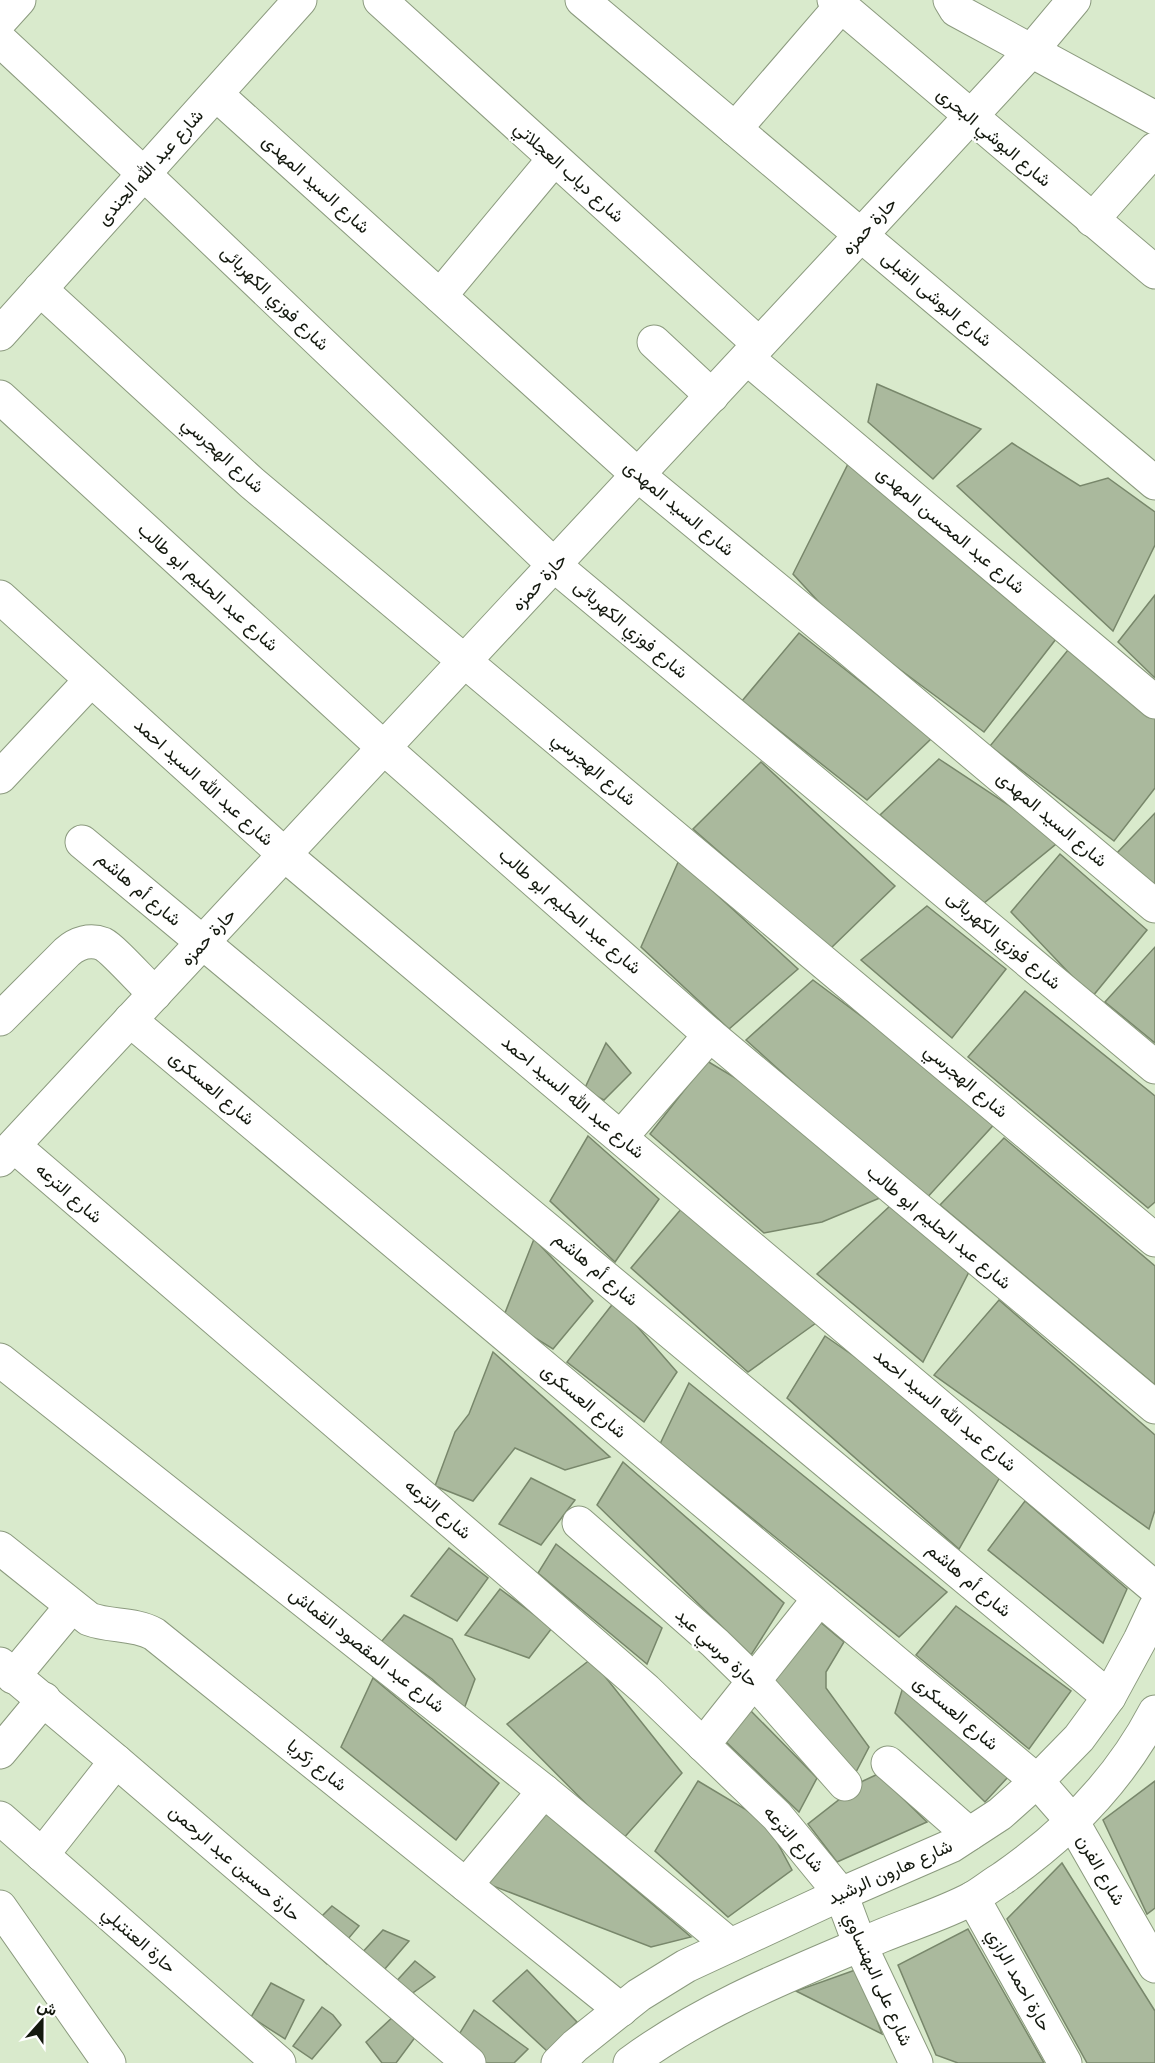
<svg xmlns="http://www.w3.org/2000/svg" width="1155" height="2063" viewBox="0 0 1155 2063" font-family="Poppins,Vazirmatn,sans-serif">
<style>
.building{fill:#aab99d;stroke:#78876b;stroke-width:1.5}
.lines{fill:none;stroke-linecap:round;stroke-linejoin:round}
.minor-casing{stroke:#8b9a7e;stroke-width:35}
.minor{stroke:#fff;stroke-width:33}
.labels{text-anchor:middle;stroke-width:5;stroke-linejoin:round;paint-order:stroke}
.street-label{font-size:18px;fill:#14190f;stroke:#fff}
</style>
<rect width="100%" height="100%" fill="#d9eacc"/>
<g class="building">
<polygon points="877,384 981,429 933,479 868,422"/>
<polygon points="1012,443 1080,486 1108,478 1155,512 1155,545 1113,631 957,486"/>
<polygon points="849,462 1056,639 984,732 840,625 793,574"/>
<polygon points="1155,595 1155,678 1118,642"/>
<polygon points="799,633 932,738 867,800 742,701"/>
<polygon points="1068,650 1155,719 1155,788 1114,841 990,746"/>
<polygon points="939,759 1061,840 984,903 880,815"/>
<polygon points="761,762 895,886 830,949 693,829"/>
<polygon points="1155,813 1155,886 1116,854"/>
<polygon points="1060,854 1147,930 1092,997 1011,912"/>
<polygon points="679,860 798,969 729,1029 641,947"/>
<polygon points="927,906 1006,969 952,1038 861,960"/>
<polygon points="1155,947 1155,1043 1105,1002"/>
<polygon points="813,980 999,1119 924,1201 746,1040"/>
<polygon points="1025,991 1155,1096 1155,1202 1148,1208 968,1057"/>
<polygon points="606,1043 631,1073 604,1100 584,1090"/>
<polygon points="707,1061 744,1083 887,1195 822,1222 764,1233 650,1134"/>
<polygon points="588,1136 659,1199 615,1262 550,1201"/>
<polygon points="1004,1138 1155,1266 1155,1385 940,1205"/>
<polygon points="890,1206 971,1268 923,1362 817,1274"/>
<polygon points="682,1208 816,1323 748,1372 631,1268"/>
<polygon points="534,1239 593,1301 553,1349 503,1318"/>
<polygon points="999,1300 1155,1435 1155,1510 1149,1529 934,1375"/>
<polygon points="615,1301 677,1372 644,1422 567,1362"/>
<polygon points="825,1336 1008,1463 959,1549 787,1398"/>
<polygon points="493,1352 610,1457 565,1470 515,1448 473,1501 435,1486 455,1432 469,1414"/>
<polygon points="689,1383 947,1592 899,1637 660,1444"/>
<polygon points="623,1462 784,1603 751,1655 597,1505"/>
<polygon points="531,1478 575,1500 541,1545 499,1524"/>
<polygon points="1025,1501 1127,1589 1103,1643 988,1550"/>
<polygon points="556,1544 662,1628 647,1664 538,1573"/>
<polygon points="449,1548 488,1578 457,1621 411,1596"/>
<polygon points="500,1589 552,1628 529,1658 465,1635"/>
<polygon points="956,1606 1071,1691 1029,1749 916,1655"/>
<polygon points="404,1615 452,1639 475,1679 464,1709 432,1679 381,1642"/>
<polygon points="819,1621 844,1642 826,1672 826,1688 869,1747 856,1772 773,1678"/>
<polygon points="591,1659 682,1773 622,1840 507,1724"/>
<polygon points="373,1678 499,1783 456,1840 341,1747"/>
<polygon points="903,1687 1008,1777 985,1802 895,1713"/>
<polygon points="750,1710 817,1778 799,1812 723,1739"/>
<polygon points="878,1774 927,1822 837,1862 808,1824 863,1781"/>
<polygon points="698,1781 745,1809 770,1829 792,1870 728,1917 655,1851"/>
<polygon points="1155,1781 1155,1908 1147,1914 1103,1820"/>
<polygon points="544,1812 691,1937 651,1947 483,1882"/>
<polygon points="1062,1863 1155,2011 1155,2063 1087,2063 1007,1919"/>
<polygon points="332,1906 359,1926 327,1964 299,1939"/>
<polygon points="968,1929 1044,2063 958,2063 936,2055 898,1965"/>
<polygon points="383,1930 409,1941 377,1978 359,1956"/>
<polygon points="415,1961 435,1977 407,1997 392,1986"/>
<polygon points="858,1969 882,2034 796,1991"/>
<polygon points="527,1970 577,2022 547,2051 493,2001"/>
<polygon points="271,1983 304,2000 285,2039 251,2017"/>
<polygon points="322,2007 333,2015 341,2025 312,2059 293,2046"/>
<polygon points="474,2010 528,2049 514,2063 480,2063 455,2041"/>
<polygon points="395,2015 419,2032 396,2063 382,2063 366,2042"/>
</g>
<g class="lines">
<defs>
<g id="minor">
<polyline points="380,0 759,344"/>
<polyline points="582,0 1155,483"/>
<polyline points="834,0 1155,272"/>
<polyline points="950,0 956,10 1155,118"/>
<polyline points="0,21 19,0"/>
<polyline points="0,40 144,174 554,565 1155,1067"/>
<polyline points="216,94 638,475 842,643 1155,906"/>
<polyline points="735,129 841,6"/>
<polyline points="1092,220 1155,149"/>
<polyline points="40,289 252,483 1155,1240"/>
<polyline points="440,296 554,159"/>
<polyline points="0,334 300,0"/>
<polyline points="654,342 712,396"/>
<polyline points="747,358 1155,702"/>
<polyline points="0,397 384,748 710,1035 1155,1407"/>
<polyline points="0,597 285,855 1155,1588"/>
<polyline points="0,777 91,680"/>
<polyline points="82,842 1109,1697"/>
<path d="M0,1019l67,-67c10,-9 23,-13 36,-8 10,5 41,40 52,50"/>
<polyline points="130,1020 1037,1781 1072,1821 1155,1966"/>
<polyline points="621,1137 710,1035"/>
<polyline points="14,1146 522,1582 646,1690 777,1816 841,1894 860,1945 916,2063"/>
<polyline points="0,1160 861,235 1032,50 1074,0"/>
<polyline points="0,1360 544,1791 730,1945"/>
<polyline points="579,1523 715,1643 754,1681 845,1784"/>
<path d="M0,1548l89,71c21,8 45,4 65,15l467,376"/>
<polyline points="0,1664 116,1761 469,2063"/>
<polyline points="13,1677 71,1607"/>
<polyline points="703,1745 819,1599"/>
<polyline points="0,1752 44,1699"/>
<polyline points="888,1763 969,1834"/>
<polyline points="0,1818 279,2063"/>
<polyline points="42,1855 116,1761"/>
<polyline points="466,1885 544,1791"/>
<polyline points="973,1898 1065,2063"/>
<polyline points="0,1907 109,2063"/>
<polyline points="558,2063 575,2046 639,1995 686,1966 841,1894 951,1846 1000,1814 1037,1781 1079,1738 1109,1697 1140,1640 1155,1608"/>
<path d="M630,2063c76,-56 164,-90 251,-127 29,-12 64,-23 92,-38 10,-6 20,-14 30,-20 62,-43 117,-99 152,-166"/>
</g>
</defs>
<use href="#minor" class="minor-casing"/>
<use href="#minor" class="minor"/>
</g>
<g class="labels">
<g class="street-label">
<text transform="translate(994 137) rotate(40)" y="6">شارع البوشي البحرى</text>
<text transform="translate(150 167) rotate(-48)" y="6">شارع عبد الله الجندى</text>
<text transform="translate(569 172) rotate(42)" y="6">شارع دياب العجلاتي</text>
<text transform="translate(316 184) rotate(42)" y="6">شارع السيد المهدى</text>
<text transform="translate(869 226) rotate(-47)" y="6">حارة حمزه</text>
<text transform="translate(275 298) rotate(44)" y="6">شارع فوزي الكهربائى</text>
<text transform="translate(937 299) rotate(40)" y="6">شارع البوشى القبلى</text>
<text transform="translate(223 455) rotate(42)" y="6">شارع الهجرسي</text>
<text transform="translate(679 508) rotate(40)" y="6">شارع السيد المهدى</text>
<text transform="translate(951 530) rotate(40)" y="6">شارع عبد المحسن المهدى</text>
<text transform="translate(539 582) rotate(-47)" y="6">حارة حمزه</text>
<text transform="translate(208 587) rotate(42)" y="6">شارع عبد الحليم ابو طالب</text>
<text transform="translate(631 629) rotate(40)" y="6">شارع فوزي الكهربائى</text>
<text transform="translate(594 769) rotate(40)" y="6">شارع الهجرسي</text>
<text transform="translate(204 782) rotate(42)" y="6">شارع عبد الله السيد احمد</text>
<text transform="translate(1052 819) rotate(40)" y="6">شارع السيد المهدى</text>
<text transform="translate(139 889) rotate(40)" y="6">شارع أم هاشم</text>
<text transform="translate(570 911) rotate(41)" y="6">شارع عبد الحليم ابو طالب</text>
<text transform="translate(208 937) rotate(-47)" y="6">حارة حمزه</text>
<text transform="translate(1004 940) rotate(40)" y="6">شارع فوزي الكهربائى</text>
<text transform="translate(966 1081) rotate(40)" y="6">شارع الهجرسي</text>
<text transform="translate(212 1088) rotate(40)" y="6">شارع العسكرى</text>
<text transform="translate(573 1097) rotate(40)" y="6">شارع عبد الله السيد احمد</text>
<text transform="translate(69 1193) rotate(41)" y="6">شارع الترعه</text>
<text transform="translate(939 1227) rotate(40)" y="6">شارع عبد الحليم ابو طالب</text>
<text transform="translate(596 1269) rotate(40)" y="6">شارع أم هاشم</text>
<text transform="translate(584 1401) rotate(40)" y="6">شارع العسكرى</text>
<text transform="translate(945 1410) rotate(40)" y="6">شارع عبد الله السيد احمد</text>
<text transform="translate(438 1509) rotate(41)" y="6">شارع الترعه</text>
<text transform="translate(969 1580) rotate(40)" y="6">شارع أم هاشم</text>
<text transform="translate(717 1648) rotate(43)" y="6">حارة مرسي عيد</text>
<text transform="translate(367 1650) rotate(38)" y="6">شارع عبد المقصود القماش</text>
<text transform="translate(956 1713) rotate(40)" y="6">شارع العسكرى</text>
<text transform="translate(317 1765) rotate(39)" y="6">شارع زكريا</text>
<text transform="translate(794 1839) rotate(49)" y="6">شارع الترعه</text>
<text transform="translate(235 1863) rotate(41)" y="6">حارة حسين عبد الرحمن</text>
<text transform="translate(1101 1870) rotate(60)" y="6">شارع الفرن</text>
<text transform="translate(890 1872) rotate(-24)" y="6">شارع هارون الرشيد</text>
<text transform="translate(139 1940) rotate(41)" y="6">حارة العنتبلي</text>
<text transform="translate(878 1979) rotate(66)" y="6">شارع على البهنساوي</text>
<text transform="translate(1019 1980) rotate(61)" y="6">حارة احمد الرازي</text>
</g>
</g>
<g transform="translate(42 2021) rotate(21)" stroke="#ffffff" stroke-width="4.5" paint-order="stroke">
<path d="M0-4.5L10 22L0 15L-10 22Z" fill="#14190f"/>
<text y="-9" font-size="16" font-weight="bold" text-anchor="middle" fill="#14190f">ش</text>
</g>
</svg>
